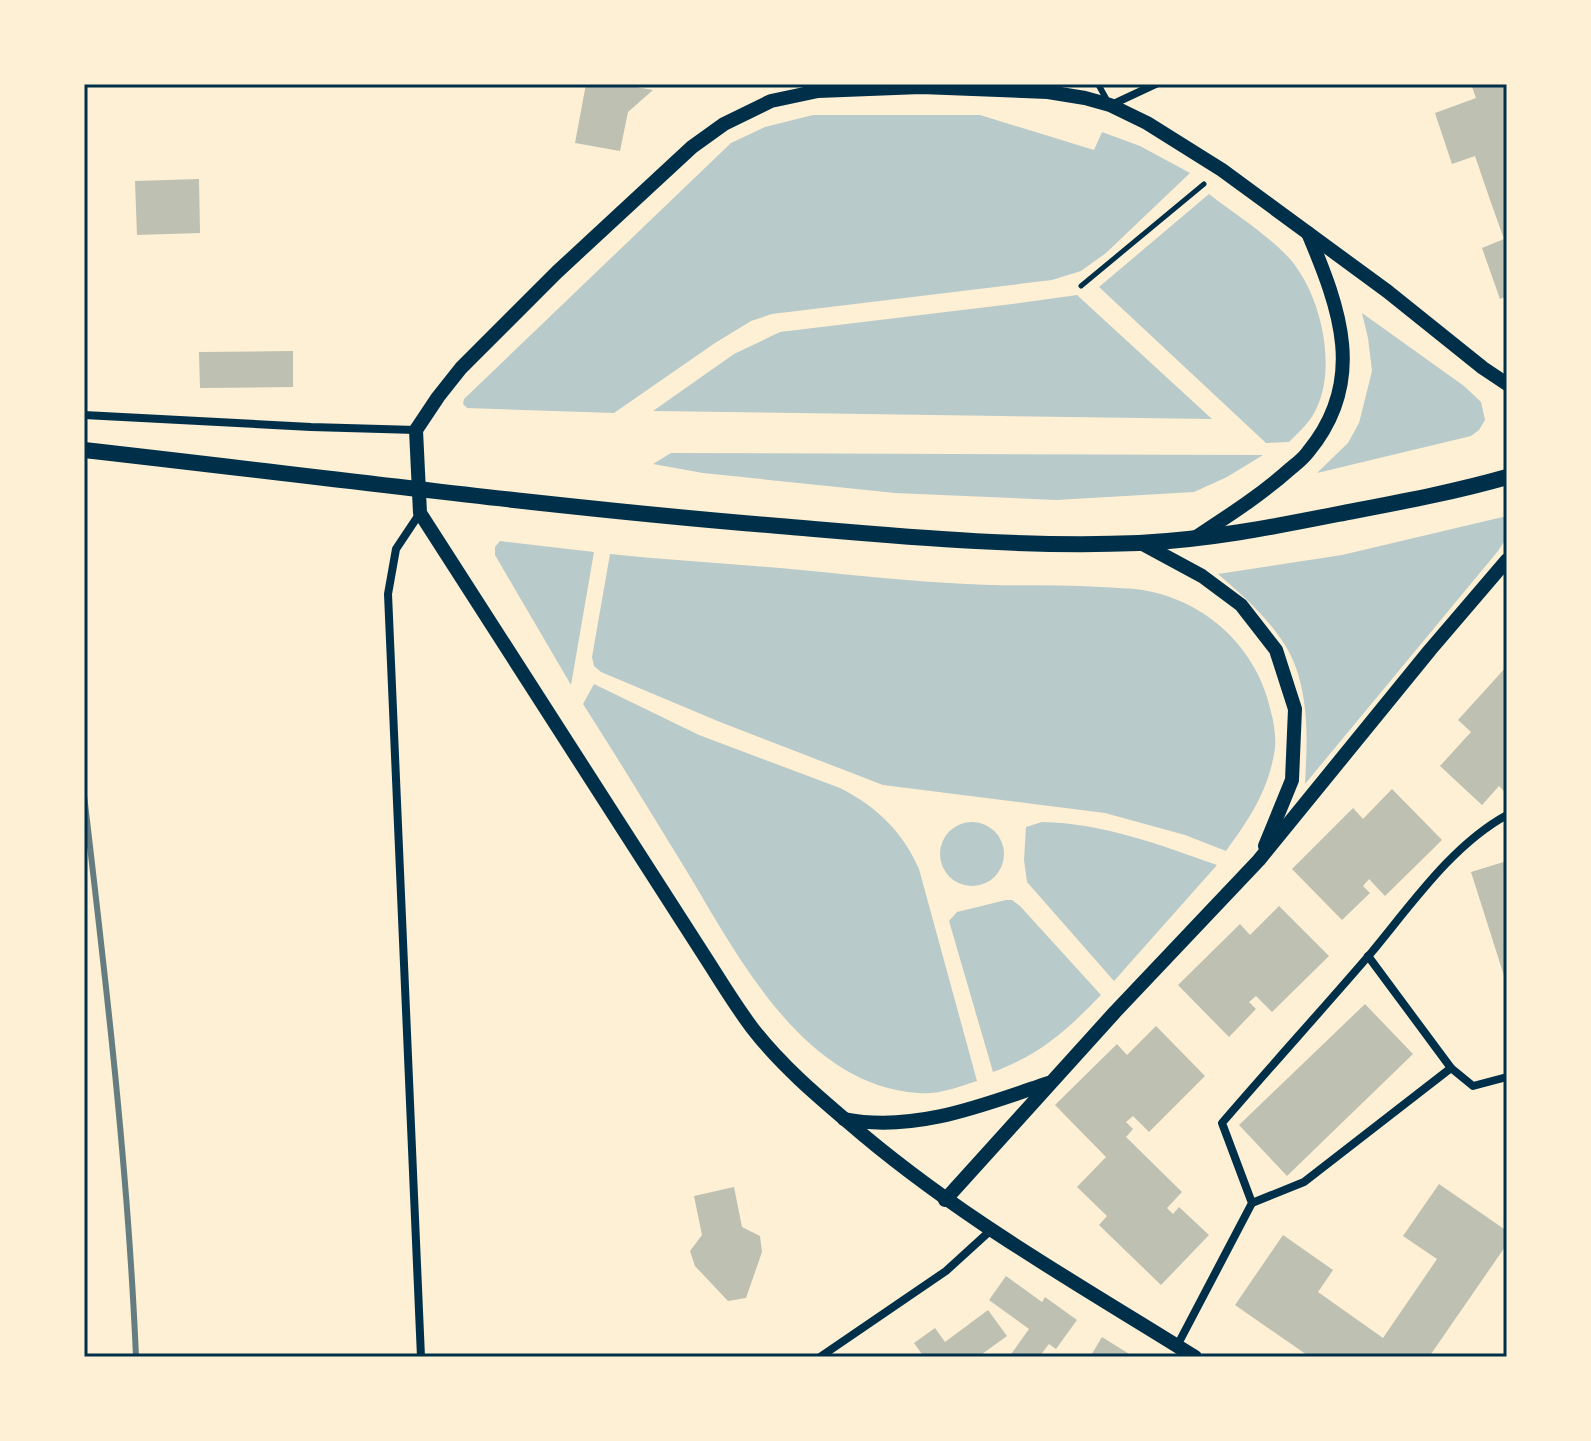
<svg xmlns="http://www.w3.org/2000/svg" width="1591" height="1441" viewBox="0 0 1591 1441" font-family="Jost,sans-serif">
<style>
.green{fill:#b9caca}
.building{fill:#bec0b2}
.lines{fill:none;stroke-linecap:round;stroke-linejoin:round}
.path{stroke:#003049;stroke-width:5}
.service{stroke:#003049;stroke-width:6}
.minor{stroke:#003049;stroke-width:8}
.tertiary{stroke:#003049;stroke-width:14}
.secondary{stroke:#003049;stroke-width:16}
.rail{stroke:#657d81;stroke-width:6}
.neatline{fill:none;stroke:#003049;stroke-width:3}
</style>
<rect width="100%" height="100%" fill="#fdf0d5"/>
<g class="green">
<polygon points="813,115 980,115 1094,150 1102,132 1140,146 1190,173 1106,253 1081,271 1052,280 772,314 751,321 715,343 614,413 467,408 463,404 464,399 731,143 765,127"/>
<path d="M1209,194c27,21 58,40 81,65 32,37 49,113 23,156 -6,10 -16,19 -24,27l-23,1 -167,-156z"/>
<polygon points="1077,295 1212,419 653,411 734,354 780,332 1012,304"/>
<polygon points="1362,313 1464,386 1481,402 1485,420 1479,430 1471,436 1317,473 1348,443 1359,423 1372,371 1368,338"/>
<polygon points="671,453 1263,455 1227,477 1194,492 1056,500 895,493 703,473 653,464"/>
<path d="M1507,516v21l-9,14 -193,233c2,-37 4,-74 -7,-110 -11,-40 -50,-74 -80,-100l124,-19z"/>
<polygon points="500,541 594,552 571,685 495,555 495,547"/>
<path d="M610,554c57,6 113,9 170,14 56,5 113,12 169,15 51,4 101,1 152,4 14,1 29,1 42,3 64,11 115,59 128,122 3,11 5,25 4,36 -6,42 -25,70 -49,103l-41,-16 -80,-22 -222,-28 -163,-63 -119,-50 -7,-6 -2,-9z"/>
<path d="M594,684l105,51 141,53c36,18 63,44 79,81l58,212c-19,6 -39,14 -59,12 -117,-8 -182,-141 -235,-228 -33,-54 -66,-108 -100,-161z"/>
<circle cx="972" cy="854" r="32"/>
<path d="M1042,822c61,1 118,23 175,43l-103,116 -87,-99 -3,-22 2,-33z"/>
<path d="M1006,900h6l8,6 81,89c-35,36 -60,59 -108,77l-44,-151 8,-9z"/>
</g>
<g class="building">
<polygon points="586,84 619,84 653,90 628,112 620,151 575,143"/>
<polygon points="1471,84 1507,84 1507,296 1500,299 1482,248 1504,239 1489,197 1475,156 1452,164 1435,113 1476,98"/>
<polygon points="199,179 200,233 137,235 135,181"/>
<polygon points="293,351 293,387 200,388 199,352"/>
<polygon points="1507,666 1507,788 1504,791 1499,786 1482,805 1440,766 1471,732 1458,720"/>
<polygon points="1392,789 1442,840 1385,896 1369,879 1363,886 1370,893 1342,920 1292,869 1353,808 1363,819"/>
<polygon points="1507,861 1507,982 1506,982 1471,872"/>
<polygon points="1279,906 1329,956 1272,1012 1256,996 1249,1002 1256,1009 1229,1037 1178,985 1240,924 1250,935"/>
<polygon points="1365,1004 1413,1054 1287,1176 1239,1125"/>
<polygon points="1156,1026 1205,1076 1149,1132 1133,1116 1126,1122 1133,1129 1126,1137 1182,1192 1167,1208 1173,1214 1179,1207 1209,1235 1161,1285 1099,1225 1107,1216 1077,1187 1106,1157 1055,1105 1117,1044 1127,1055"/>
<polygon points="1439,1184 1507,1231 1507,1244 1429,1357 1310,1357 1235,1305 1283,1235 1333,1270 1318,1292 1383,1338 1437,1259 1403,1236"/>
<polygon points="734,1187 742,1227 760,1236 762,1252 746,1298 728,1301 695,1266 690,1251 702,1235 694,1196"/>
<polygon points="1006,1276 1042,1302 1045,1297 1077,1320 1056,1349 1049,1344 1039,1357 1009,1357 1029,1329 989,1300"/>
<polygon points="988,1310 1007,1336 978,1357 924,1357 914,1343 935,1328 945,1342"/>
<polygon points="1102,1337 1134,1357 1090,1357"/>
</g>
<g class="lines">
<polyline class="path" points="1081,286 1204,184"/>
<polyline class="service" points="1098,84 1108,102"/>
<g class="minor">
<polyline points="1111,105 1156,84"/>
<polyline points="84,415 311,427 416,430"/>
<polyline points="420,513 396,549 388,594 421,1357"/>
<polyline points="1368,956 1451,1068"/>
<polyline points="1252,1203 1304,1182 1451,1068 1473,1086 1507,1077"/>
<path d="M1177,1346l75,-143 -30,-80c49,-57 100,-113 149,-170 40,-48 81,-108 136,-138"/>
<polyline points="820,1357 946,1271 991,1230"/>
</g>
<g class="tertiary">
<path d="M1196,537c32,-21 65,-42 94,-68 6,-5 13,-10 18,-17 59,-71 32,-143 0,-219"/>
<polyline points="1141,543 1202,576 1241,605 1276,650 1295,709 1292,780 1265,846"/>
<path d="M844,1119c70,14 140,-14 204,-36"/>
<polyline points="945,1200 1115,1012 1259,860 1430,650 1507,560"/>
<path d="M1195,1357c-120,-75 -240,-142 -347,-235 -33,-28 -68,-58 -95,-93 -16,-21 -30,-44 -44,-66l-289,-450 -4,-83 22,-33 23,-29 96,-96 135,-125 32,-23 47,-23 47,-10 103,-4 127,5 37,6 25,7 37,18 75,47 165,121 96,77 24,16"/>
</g>
<path class="secondary" d="M84,450c231,26 463,57 695,76 119,10 240,22 360,17 67,-3 134,-16 199,-29 57,-11 113,-21 169,-37"/>
<path class="rail" d="M84,795c22,187 44,374 52,562"/>
</g>
<rect width="1591" height="1441" fill="none" stroke="#fdf0d5" stroke-width="172"/>
<rect x="86" y="86" width="1419" height="1269" class="neatline"/>
</svg>
